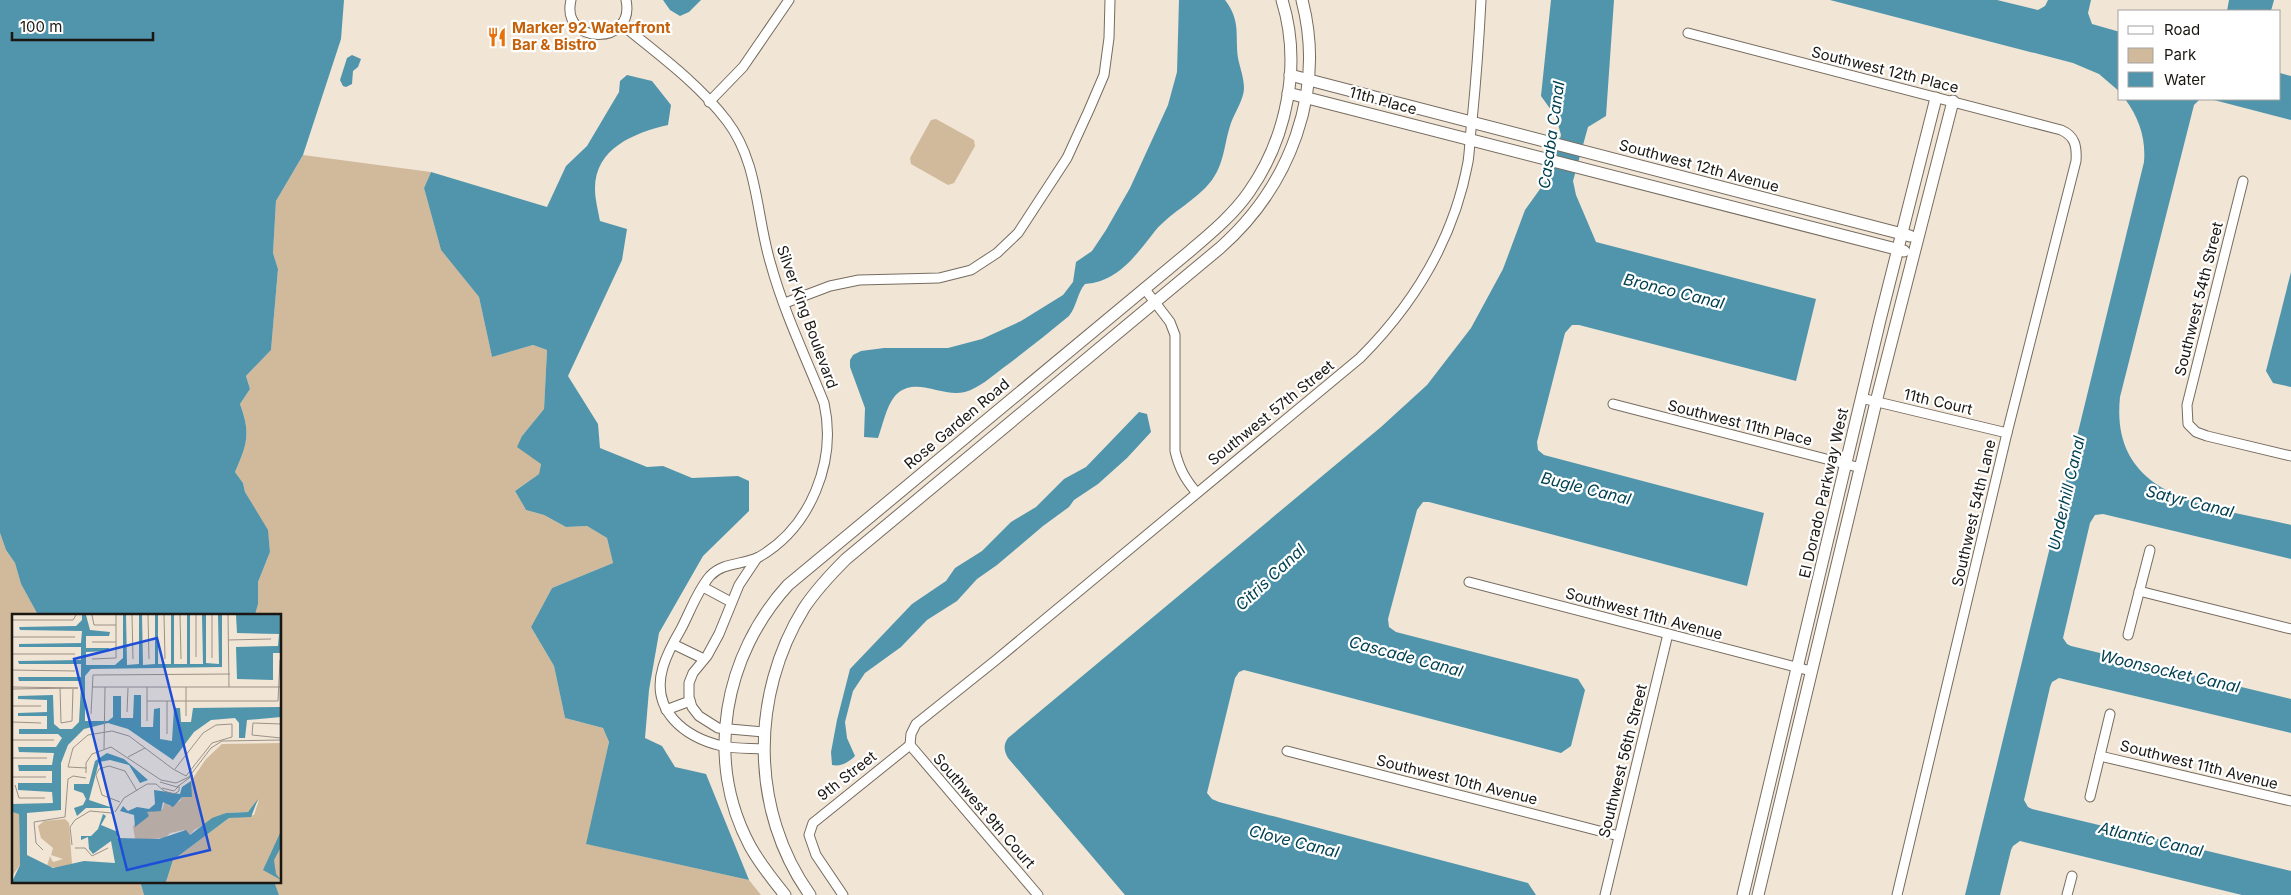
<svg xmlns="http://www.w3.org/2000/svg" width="2291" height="895" viewBox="0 0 2291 895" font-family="Inter,sans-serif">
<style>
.green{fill:#d1ba9c}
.water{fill:#5195ac}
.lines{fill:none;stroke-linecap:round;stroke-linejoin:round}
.minor-casing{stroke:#766c5f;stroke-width:11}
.tertiary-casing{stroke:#766c5f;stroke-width:13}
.minor{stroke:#fff;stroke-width:9}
.tertiary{stroke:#fff;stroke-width:11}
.labels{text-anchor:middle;stroke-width:4.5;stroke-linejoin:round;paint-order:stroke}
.food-label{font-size:15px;font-weight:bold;fill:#c56008;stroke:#fff;text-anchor:start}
.street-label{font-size:15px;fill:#1a1611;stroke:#fff}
.water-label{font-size:16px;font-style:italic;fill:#004051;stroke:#fff}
.inset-road{fill:none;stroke:#9b9287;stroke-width:1}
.view{fill:#1d4ed8;fill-opacity:0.15;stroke:#1d4ed8;stroke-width:2.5}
.inset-edge{fill:none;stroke:#1a1611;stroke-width:2.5}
</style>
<rect width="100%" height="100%" fill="#f1e5d6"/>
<g class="green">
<polygon points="936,119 974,140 975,146 954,183 948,185 911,164 910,158 931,120"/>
<path d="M303,155l128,17 -7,16 17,62 38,47 13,60 41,-12 14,5 -3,59 -22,27 19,28 -2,10 -24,17 11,19 18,5 22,12 21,-1 20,12 6,25 -61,25 -21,39 23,39 11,52 38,10 6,14 -22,102 162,36 12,15h-482l-5,-14h6v-266h-25l3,-11v-22l12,-30 -2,-18 -23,-42 -2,-9 -8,-11c12,-27 16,-39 5,-68l10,-15 -4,-13 25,-26 7,-81 -5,-16 3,-52z"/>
<polygon points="0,533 6,550 15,563 21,584 38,615 14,615 14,881 140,881 144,895 0,895"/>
</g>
<g class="water">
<path d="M0,0h344l-3,39 -38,116 -27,46 -3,52 5,16 -7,81 -25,26 4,13 -10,15c11,30 7,40 -5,68l8,11 2,9 23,38 2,22 -12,30v22l-3,11h-217l-17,-31 -6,-21 -9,-13 -6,-17z"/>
<polygon points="663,0 701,0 689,12 680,16 670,10"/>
<path d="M1179,0h46c16,21 10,34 13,58 2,10 6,20 6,30 0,11 -9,24 -13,35 -7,20 -6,39 -19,57 -16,21 -40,31 -57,51 -18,23 -37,51 -70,53 -8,9 -8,22 -16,32 -22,18 -43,35 -66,52 -12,9 -24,20 -38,24 -22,6 -47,-15 -67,1 -11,9 -15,32 -20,45l-14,-1 1,-29 -15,-41v-7l3,-5 8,-4 23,-3h64l34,-9 39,-18 42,-26 10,-13 3,-20 16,-11 14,-21 24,-42 38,-83 9,-33z"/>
<path d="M1551,0h63l-8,116 -18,11 -15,54 3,14 20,47 220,57 -20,82 -217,-56h-7l-7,8 -28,109 1,8 6,5 220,58 -17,73 -318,-84h-6l-6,8 -29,109 1,8 7,5 182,47 7,11 -14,56 -10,7 -317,-83 -5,2 -4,6 -28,115 5,6 7,3 309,81 8,12h-411l-117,-137c-4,-7 -5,-13 0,-20l373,-311 46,-42 44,-57 32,-59 22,-59 25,-35 11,-40 -5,-18 -15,-21z"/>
<polygon points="1830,0 1997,0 2038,10 2045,6 2048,0 2091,0 2088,13 2092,24 2120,32 2120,92 2099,74 2073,63"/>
<polygon points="2229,0 2274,0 2271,11 2227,11"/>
<polygon points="352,55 361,59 358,67 353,71 352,84 346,87 343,86 340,80 347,58"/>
<polygon points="2280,73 2291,76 2291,120 2210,99 2280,99"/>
<path d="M627,75l25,6 19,24 -3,20c-34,8 -73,23 -73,64 0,10 3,21 5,32l27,8 -5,31 -54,116 30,48 2,24 47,19 16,-1 29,12 46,-2 11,5v30l-46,45 -44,77 -10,57 -4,48 17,8 13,21 31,7 43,106 -163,-36 23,-102 -6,-14 -38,-10 -11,-52 -23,-39 21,-39 61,-25 -6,-25 -20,-12 -21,1 -22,-12 -18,-5 -11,-19 24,-17 2,-10 -24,-17 5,-11 22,-27 3,-59 -14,-5 -41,12 -13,-60 -38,-47 -17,-62 7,-16 116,35 19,-41 21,-20 32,-54 1,-11z"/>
<path d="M2125,99h75l-6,6 -74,292c-11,105 96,110 171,128v34l-188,-45 -8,1 -5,8 -27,115 4,6 4,2 220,53v34l-232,-55 -7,4 -2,5 -26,113 4,7 4,2 259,62v24h-49l-222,-54 -7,5 -2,4 -11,45h-35l179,-733c2,-24 -5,-44 -19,-63z"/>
<polygon points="2291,272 2291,387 2273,383 2266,371"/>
<path d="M1139,412l8,2 4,18 -24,26 -29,26 -24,16 -5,7 -26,19 -46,39 -20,14 -20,22 -30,19 -26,27 -36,26 -12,18 -8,31 2,16 8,18c-6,6 -14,11 -23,9l-1,-13 6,-32 13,-51 62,-65 34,-23 9,-13 27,-17 29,-29 25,-15 28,-28 22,-12z"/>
<polygon points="140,881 274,881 279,895 144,895"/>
</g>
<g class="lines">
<defs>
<g id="minor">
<path d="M571,0c-11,45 65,47 55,0"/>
<path d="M621,24c37,30 77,59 106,97 32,42 29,96 44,144 13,47 35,93 53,138 13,58 -13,124 -65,154 -16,8 -36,5 -49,19 -13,15 -20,36 -29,53 -7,12 -14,24 -18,38 -13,43 21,70 59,79 14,3 28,2 42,3"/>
<path d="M1688,33l373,97c14,6 16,16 15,31l-69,272 -110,462"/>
<polyline points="709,102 743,67 789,0"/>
<polyline points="2243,181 2187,405 2188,424 2196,432 2207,436 2291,456"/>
<path d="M1144,288l26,34 5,13v116c4,17 10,28 21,41"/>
<polyline points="785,303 830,286 859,280 939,278 971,270 997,253 1018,233 1067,158 1089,110 1104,75 1109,38 1110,0"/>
<polyline points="1861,398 2007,433"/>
<polyline points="1613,404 1861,468"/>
<polyline points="757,558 739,585 719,634 707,656 693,673 689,683 689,697 692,707 699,716 718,728 764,732"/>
<polyline points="1469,582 1811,671"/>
<polyline points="703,587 731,602"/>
<polyline points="2139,591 2291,629"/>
<polyline points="2128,635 2150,550"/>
<polyline points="673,644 704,659"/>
<polyline points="666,710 690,701"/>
<path d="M910,745l1,-11 5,-10 80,-64 364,-302c54,-54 94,-120 108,-196 2,-13 2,-28 4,-41 4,-40 7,-81 9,-121"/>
<polyline points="910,745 1038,895"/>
<polyline points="1287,751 1619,836"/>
<polyline points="2100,756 2291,801"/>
<polyline points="2090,797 2110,714"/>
<polyline points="843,895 816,855 809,835 813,823 910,745"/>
<polyline points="1605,895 1668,634"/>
<polyline points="2067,895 2072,876"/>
</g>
<g id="tertiary">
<polyline points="1290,75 1910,236"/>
<polyline points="1288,93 1904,251"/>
<path d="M785,895c-13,-16 -25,-31 -35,-49 -46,-86 -26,-191 38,-261l402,-334c21,-18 43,-36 59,-59 38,-54 53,-128 33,-192"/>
<path d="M810,895c-60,-84 -60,-200 -6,-287 12,-18 27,-34 42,-49l374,-311c70,-62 106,-156 82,-248"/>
<polyline points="1743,895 1880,320 1936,98"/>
<polyline points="1758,895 1876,402 1953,101"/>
</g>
</defs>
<use href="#minor" class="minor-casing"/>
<use href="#tertiary" class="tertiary-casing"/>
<use href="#minor" class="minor"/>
<use href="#tertiary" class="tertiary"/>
</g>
<defs>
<symbol id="restaurant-bare" viewBox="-9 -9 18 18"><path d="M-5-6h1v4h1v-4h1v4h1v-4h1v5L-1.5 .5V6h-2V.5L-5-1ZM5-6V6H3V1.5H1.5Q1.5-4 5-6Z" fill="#e8710a" stroke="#fff" stroke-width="2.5" paint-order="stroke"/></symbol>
</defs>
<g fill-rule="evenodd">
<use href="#restaurant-bare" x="483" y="23" width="28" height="28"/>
</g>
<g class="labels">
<g class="food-label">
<text x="512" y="33">Marker 92 Waterfront<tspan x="512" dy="17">Bar &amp; Bistro</tspan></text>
</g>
<g class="street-label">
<text transform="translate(1885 70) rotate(14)" y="5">Southwest 12th Place</text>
<text transform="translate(1383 101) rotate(15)" y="5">11th Place</text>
<text transform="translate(1699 166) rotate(15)" y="5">Southwest 12th Avenue</text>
<text transform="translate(2199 299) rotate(-76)" y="5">Southwest 54th Street</text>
<text transform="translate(807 317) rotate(70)" y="5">Silver King Boulevard</text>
<text transform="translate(1938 402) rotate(13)" y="5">11th Court</text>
<text transform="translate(1271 413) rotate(-39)" y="5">Southwest 57th Street</text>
<text transform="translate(1740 423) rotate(14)" y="5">Southwest 11th Place</text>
<text transform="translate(957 424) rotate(-40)" y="5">Rose Garden Road</text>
<text transform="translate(1824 493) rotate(-77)" y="5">El Dorado Parkway West</text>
<text transform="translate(1974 513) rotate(-77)" y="5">Southwest 54th Lane</text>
<text transform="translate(1644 614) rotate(15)" y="5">Southwest 11th Avenue</text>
<text transform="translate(1623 761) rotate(-76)" y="5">Southwest 56th Street</text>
<text transform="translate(2199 765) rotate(14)" y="5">Southwest 11th Avenue</text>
<text transform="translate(847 776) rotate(-38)" y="5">9th Street</text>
<text transform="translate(1457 780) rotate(14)" y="5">Southwest 10th Avenue</text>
<text transform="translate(984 811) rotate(49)" y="5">Southwest 9th Court</text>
</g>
<g class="water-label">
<text transform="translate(1551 135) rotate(-82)" y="6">Casaba Canal</text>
<text transform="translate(1674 291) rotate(14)" y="6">Bronco Canal</text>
<text transform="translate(1586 488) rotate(14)" y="6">Bugle Canal</text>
<text transform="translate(2066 493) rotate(-77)" y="6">Underhill Canal</text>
<text transform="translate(2190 501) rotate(14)" y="6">Satyr Canal</text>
<text transform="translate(1270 577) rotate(-43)" y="6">Citris Canal</text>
<text transform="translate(1406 656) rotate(15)" y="6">Cascade Canal</text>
<text transform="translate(2170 671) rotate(13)" y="6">Woonsocket Canal</text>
<text transform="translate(2151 839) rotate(13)" y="6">Atlantic Canal</text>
<text transform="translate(1294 841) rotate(14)" y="6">Clove Canal</text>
</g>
</g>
<g transform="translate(12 614)">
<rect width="269" height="269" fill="#f1e5d6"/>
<path d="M269,129v139h-115l7,-22 56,-42 25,-3 5,-15 -11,12 -22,1 -32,17 -4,5 -6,-5 -14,3 -5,5 -26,2 -4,-1 -2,-13 14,-14 15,-2 3,-9 4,5 11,-5 2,-4 9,-1v-15l15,-22 16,-15zM0,198l7,1 1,52 -8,11zM53,205l4,4 3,41 -16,4 -9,-2 3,-10 3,6 10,-3 -12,-4 2,-7 -12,-10 -3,-12 6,-5z" fill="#d1ba9c"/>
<path d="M70,1h4l4,15 20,2 -1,4h-23v12h23l1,3 -24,1v13h29l8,-7v-43h3l1,50 12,-1v-49h3l1,50 12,-1v-49h3v49h13v-49h3v49h13v-49h3v49h13l-1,-49h4v48l13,1 -1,-49h4v52l-131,2 -6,7v45h23l5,-4v-21h8v22h12l1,-23h7v32h12l1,-18 6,-1v31l12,2 2,-33h6l1,14h10l2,-14 88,-1v10l-34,3 -2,18h-6v-15l-4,-5 -24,2 -17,12 -21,28 -45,-31 -20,-6 -24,6 -16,16 -7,18v47l-34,3v42l26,13 31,-7 31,2 -4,-22 -18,13 -4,-5 -1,-12 -7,3v-4h10l7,-7 5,-15 3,2 -5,9 17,7 -1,6 42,1 27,-9 4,5 22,-17 14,-5 22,-1 10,-13 -7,18 -22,1 -56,42 -7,22h-154l8,-17 -1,-51 -7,-2v-8l41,-1 -1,-11 -34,-2v-7h34v-12h-33l-1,-6h34l2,-12 -35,-1 -1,-5h38l6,-9 -4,-4h-39v-5h28v-13h-29v-3l29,-1v-12l-29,-1v-3l35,-1 1,29 6,5h12l7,-7 2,-36 -1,-5h-61l-1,-4h63v-13h-62l-1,-3 63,-1v-13h-62v-3l62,-1 1,-12 -62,-1 -1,-3 57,-1 6,-6zM224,1h45v38h-8v27l-36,-1 -1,-32 42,-1 1,-12 -42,-1zM95,139l17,6 24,21 -8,3 -11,-18 -19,-5 -11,2 -10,38 24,8h-27l-9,8 -3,-8 9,-3 3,-6 -3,-6 -9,-3v-6h15l6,-23zM179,167l1,16h-10l-9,10 -10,-5 -2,9 -14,1 2,4 -14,11 -1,-12 -14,-4 3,-5 5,5 9,-4 12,2 6,-5 -1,-14 26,4 2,-7zM269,217v16l-7,13 2,14 5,6 -18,-10z" fill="#5195ac"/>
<path class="inset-road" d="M80,1l2,10h22M120,1l1,44M136,1l1,44M152,1l1,44M168,1l1,44M184,1v42M200,1v43M216,1l1,72M0,6h61l3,-5M0,23h63M216,26l43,-1M80,28h24M0,40h63M80,45l24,-1v-43M0,56l63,1M0,73l66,1 -66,1M80,73h189M48,74l1,35 11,-2 1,-32M135,87h131l2,-41M0,92h29M115,98l1,-24M79,100l2,-39 137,-1M174,102v-29M135,107v-34M0,108l29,1M269,110l-28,-1 -1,12 29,3M155,120v-33M0,126h42M92,135l1,-62M116,143l17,-9M0,144h35M75,154l-19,-1 5,-19 15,-13 24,-4 17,5 44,33 13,7 26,-33 20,-6v-13l-16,1 -13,8 -28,36M74,159v-10l6,-9 19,-7 50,33 15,3 13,-6 22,-29 11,-7 59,-1M0,163h34M148,168l17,5 16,-12M3,171l4,13h26M150,174l12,3 4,-4M108,188l-18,-7 -6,-20 3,-6 10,-3 16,5 12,20M103,198l9,-14 23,-14h9l8,7 10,3 5,-3v-6M60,231l-2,-18 5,-7 15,-9 22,2M63,234h10l7,8 16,-8M31,236l-7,-7 -2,-21 31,-5 3,-38 5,-3 13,2"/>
<path class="view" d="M145,24l53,212 -83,20 -53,-211z"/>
<rect width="269" height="269" class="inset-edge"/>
</g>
<rect x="2118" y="10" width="162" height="90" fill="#ffffff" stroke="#a3a2a0"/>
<rect x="2128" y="26" width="25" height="8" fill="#ffffff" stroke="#a3a2a0"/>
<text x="2164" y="35" font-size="15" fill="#1a1611">Road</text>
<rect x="2128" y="48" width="25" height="15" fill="#d1ba9c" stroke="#a3a2a0"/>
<text x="2164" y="60" font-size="15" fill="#1a1611">Park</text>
<rect x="2128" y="72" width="25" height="15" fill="#5195ac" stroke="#a3a2a0"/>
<text x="2164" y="85" font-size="15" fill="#1a1611">Water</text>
<path d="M12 32v8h141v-8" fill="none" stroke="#1a1611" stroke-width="2.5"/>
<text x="20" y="32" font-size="15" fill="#1a1611" stroke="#ffffff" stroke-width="4" paint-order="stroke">100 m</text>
</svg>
